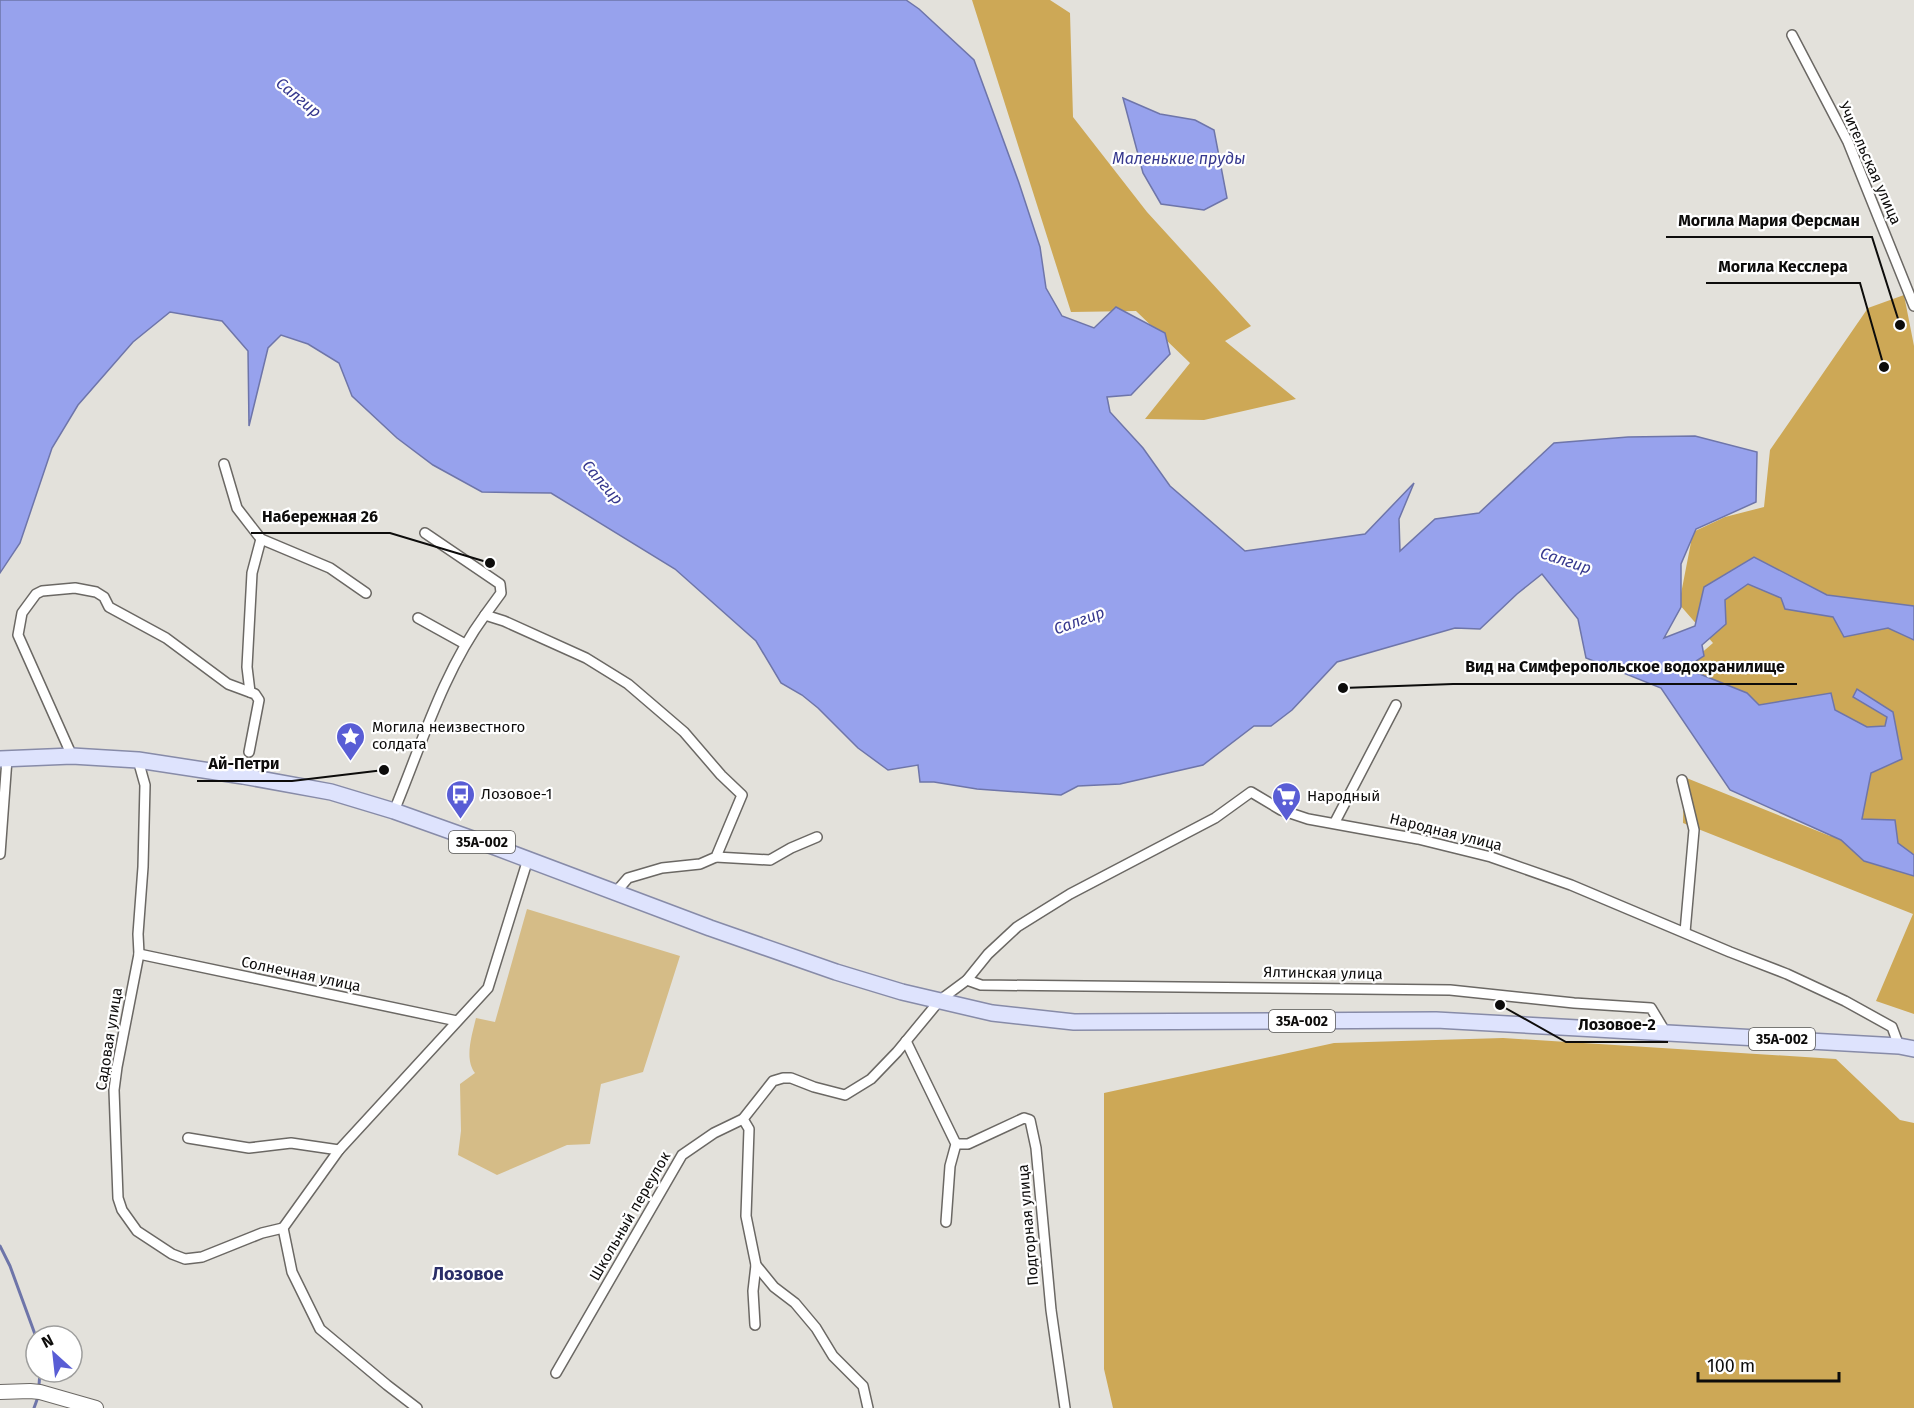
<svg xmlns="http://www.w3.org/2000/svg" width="1914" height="1408" viewBox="0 0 1914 1408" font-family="'Fira Sans',sans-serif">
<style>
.green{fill:#d5bc87}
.forest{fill:#cda856}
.water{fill:#97a2ed;stroke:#6e75a9;stroke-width:1.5}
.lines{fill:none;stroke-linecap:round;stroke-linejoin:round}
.stream{stroke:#6e75a9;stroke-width:3}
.minor-casing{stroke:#6b6864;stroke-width:12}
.secondary-casing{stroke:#6b6864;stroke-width:16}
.primary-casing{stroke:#878ba8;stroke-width:18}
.minor{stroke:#fff;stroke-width:9}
.secondary{stroke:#fff;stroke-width:14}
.primary{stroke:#dee3fd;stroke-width:15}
.labels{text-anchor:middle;stroke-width:4.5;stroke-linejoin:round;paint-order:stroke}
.shield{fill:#fff;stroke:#565554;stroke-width:1.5}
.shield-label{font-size:14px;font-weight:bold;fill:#0d0c0b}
.street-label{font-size:15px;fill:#0d0c0b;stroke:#fff}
.poi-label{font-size:15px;fill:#0d0c0b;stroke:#fff;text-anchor:start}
.water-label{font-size:16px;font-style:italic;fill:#36388e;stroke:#fff}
.quarter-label{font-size:18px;font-weight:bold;fill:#2a2e68;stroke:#fff}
.leader{fill:none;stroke:#0d0c0b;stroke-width:2}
.callout-dot{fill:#0d0c0b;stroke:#fff;stroke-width:2}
.callout-label{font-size:16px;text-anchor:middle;font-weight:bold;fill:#0d0c0b;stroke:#fff;stroke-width:4.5;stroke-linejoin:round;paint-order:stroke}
</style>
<rect width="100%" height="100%" fill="#e3e1db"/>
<path class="green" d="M527,909l153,47 -37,116 -42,12 -11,60 -23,1 -70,30 -39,-20 3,-24 -1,-47 15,-11c-11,-14 -3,-38 1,-55l19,4z"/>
<g class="forest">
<polygon points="972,0 1050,0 1070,13 1073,117 1147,212 1251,326 1225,341 1296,399 1204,420 1145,419 1190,363 1136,311 1071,312"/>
<polygon points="1904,295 1914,346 1914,1014 1876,1001 1913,914 1683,823 1684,777 1830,836 1848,769 1677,674 1713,643 1679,604 1693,532 1725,517 1764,507 1770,450 1868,308"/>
<polygon points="1503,1038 1836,1059 1900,1120 1914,1123 1914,1408 1113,1408 1104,1369 1104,1093 1334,1043"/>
</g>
<g class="water">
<polygon points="0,0 906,0 919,9 974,60 1019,183 1040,247 1046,288 1062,316 1094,328 1116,307 1165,333 1170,354 1131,395 1107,397 1110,412 1143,448 1170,486 1245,551 1365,534 1414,483 1399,519 1400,551 1435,519 1479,513 1554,443 1628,437 1695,436 1757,452 1756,502 1696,529 1681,564 1681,607 1664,638 1695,626 1704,587 1754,557 1827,595 1914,606 1914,640 1888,628 1844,637 1833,617 1785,609 1781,598 1748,584 1725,600 1726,624 1702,645 1704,656 1685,668 1747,693 1759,705 1831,693 1835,710 1867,727 1885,726 1887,717 1853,697 1857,689 1893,712 1902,759 1871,773 1862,819 1895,820 1898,843 1914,855 1914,876 1864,861 1841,840 1730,790 1661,688 1586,658 1578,619 1542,574 1517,594 1480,629 1455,628 1337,662 1292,710 1271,726 1254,726 1203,765 1120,784 1078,786 1061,795 977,789 934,782 920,782 918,765 888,770 858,748 818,708 802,695 781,683 756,641 675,569 551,493 482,492 433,465 397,438 352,396 339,363 308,344 281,335 268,348 249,426 248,351 222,321 170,312 133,342 78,405 52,448 20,543 0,573"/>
<polygon points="1123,98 1160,114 1195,120 1214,130 1227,198 1204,210 1161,204 1143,173"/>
</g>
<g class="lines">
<g class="stream">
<polyline points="0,1246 10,1266 36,1337"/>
<polyline points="39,1385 40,1372"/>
<polyline points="34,1408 38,1397"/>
</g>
<defs>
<g id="minor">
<polyline points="1792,35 1848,142 1914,306"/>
<polyline points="224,464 237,508 261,539 330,568 366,593"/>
<polyline points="425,533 500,584 501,593 485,615 504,621 586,658 628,684 684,732 721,775 742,795 716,857 700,864 662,868 628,878 615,893"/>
<polyline points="418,618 465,644"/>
<polyline points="250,692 247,667 252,573 261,539"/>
<polyline points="72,756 18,635 22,613 36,594 42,591 75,588 96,592 104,597 109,607 166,638 228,684 255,694 259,700 249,752"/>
<polyline points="138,760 145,785 143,867 138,934 139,954 117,1067 114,1090 118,1198 122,1210 137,1231 172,1254 185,1259 202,1257 262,1233 283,1228"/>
<polyline points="1682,780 1694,830 1685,932"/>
<path d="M394,811c27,-65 49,-139 91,-196"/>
<polyline points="1335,822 1396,705"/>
<polyline points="0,854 7,759"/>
<polyline points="716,857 770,860 791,848 817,837"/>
<polyline points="139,954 457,1021"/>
<polyline points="967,980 981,985 1450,990 1574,1003 1651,1008 1666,1033"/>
<polyline points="906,1041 956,1144 950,1166 946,1222"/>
<polyline points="743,1119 749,1129 746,1216 756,1265 774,1287 795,1303 816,1328 833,1356 863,1386 868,1408"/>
<polyline points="188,1138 249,1148 291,1143 339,1150"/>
<polyline points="956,1144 968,1144 1024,1118 1030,1120 1036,1148 1051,1310 1065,1408"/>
<polyline points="755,1325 753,1291 756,1265"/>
<polyline points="556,1373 682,1155 714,1133 743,1119 773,1081 783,1078 791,1078 814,1087 845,1095 871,1079 897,1052 940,1000 967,980 988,954 1017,927 1070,894 1215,818 1251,792 1281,810 1308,819 1418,839 1491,857 1571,885 1730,952 1787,974 1845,1001 1892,1027 1899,1046"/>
<polyline points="417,1408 387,1385 320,1329 292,1272 283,1228 339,1150 488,988 528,859"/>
</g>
<polyline id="secondary" points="0,1392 30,1391 40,1392 96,1408"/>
<polyline id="primary" points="0,759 72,756 138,760 243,776 331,792 394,811 495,847 710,928 836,972 902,992 992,1013 1074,1022 1436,1020 1899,1046 1914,1049"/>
</defs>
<use href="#minor" class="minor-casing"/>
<use href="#secondary" class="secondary-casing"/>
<use href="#primary" class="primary-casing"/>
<use href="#minor" class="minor"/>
<use href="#secondary" class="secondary"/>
<use href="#primary" class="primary"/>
</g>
<defs>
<symbol id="sight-pin" viewBox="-11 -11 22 30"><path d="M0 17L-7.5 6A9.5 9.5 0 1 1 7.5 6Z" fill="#595dd5" stroke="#fff"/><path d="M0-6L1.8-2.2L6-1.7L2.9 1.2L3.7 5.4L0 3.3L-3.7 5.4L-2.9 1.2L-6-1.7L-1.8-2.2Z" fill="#fff"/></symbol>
<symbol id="bus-pin" viewBox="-11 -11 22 30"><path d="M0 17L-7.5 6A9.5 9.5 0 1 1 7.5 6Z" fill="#595dd5" stroke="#fff"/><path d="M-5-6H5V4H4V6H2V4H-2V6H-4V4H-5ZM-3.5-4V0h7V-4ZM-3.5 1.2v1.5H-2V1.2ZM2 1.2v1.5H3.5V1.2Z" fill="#fff"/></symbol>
<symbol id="supermarket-pin" viewBox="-11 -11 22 30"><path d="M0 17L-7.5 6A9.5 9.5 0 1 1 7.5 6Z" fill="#595dd5" stroke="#fff"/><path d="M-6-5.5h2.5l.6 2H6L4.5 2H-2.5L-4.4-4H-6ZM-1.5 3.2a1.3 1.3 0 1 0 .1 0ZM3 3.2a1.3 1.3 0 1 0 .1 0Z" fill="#fff"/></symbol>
</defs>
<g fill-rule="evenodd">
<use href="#sight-pin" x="334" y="720" width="33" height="45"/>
<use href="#bus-pin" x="444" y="778" width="33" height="45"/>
<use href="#supermarket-pin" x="1270" y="780" width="33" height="45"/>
</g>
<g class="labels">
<g class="shield">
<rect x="449" y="831" width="66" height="22" rx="4.5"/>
<rect x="1269" y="1010" width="66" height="22" rx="4.5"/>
<rect x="1749" y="1028" width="66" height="22" rx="4.5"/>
</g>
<g class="shield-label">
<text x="482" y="847">35А-002</text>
<text x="1302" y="1026">35А-002</text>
<text x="1782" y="1044">35А-002</text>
</g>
<g class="street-label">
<text transform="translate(1870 163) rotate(66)" y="5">Учительская улица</text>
<text transform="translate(1446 832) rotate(14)" y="5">Народная улица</text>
<text transform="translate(1323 973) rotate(1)" y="5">Ялтинская улица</text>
<text transform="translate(301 974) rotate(12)" y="5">Солнечная улица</text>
<text transform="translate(109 1039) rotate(-81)" y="5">Садовая улица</text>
<text transform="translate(630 1216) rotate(-60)" y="5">Школьный переулок</text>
<text transform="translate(1028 1225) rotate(-95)" y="5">Подгорная улица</text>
</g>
<g class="poi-label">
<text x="372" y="732">Могила неизвестного<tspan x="372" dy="17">солдата</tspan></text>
<text x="481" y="799">Лозовое-1</text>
<text x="1307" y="801">Народный</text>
</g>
<g class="water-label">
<text transform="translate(299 97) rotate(39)" y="6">Салгир</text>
<text x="1179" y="164">Маленькие пруды</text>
<text transform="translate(603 482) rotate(49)" y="6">Салгир</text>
<text transform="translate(1566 560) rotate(18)" y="6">Салгир</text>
<text transform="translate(1079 620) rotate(-20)" y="6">Салгир</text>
</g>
<g class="quarter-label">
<text x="468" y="1280">Лозовое</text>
</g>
</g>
<path class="leader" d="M1900 325L1872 237H1666M1884 367L1860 283H1706M490 563L390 533H251M1343 688L1453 684H1797M384 770L292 781H197M1500 1005L1566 1042H1668"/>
<g class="callout-dot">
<circle cx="1900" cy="325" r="6"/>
<circle cx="1884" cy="367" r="6"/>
<circle cx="490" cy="563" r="6"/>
<circle cx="1343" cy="688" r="6"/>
<circle cx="384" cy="770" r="6"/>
<circle cx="1500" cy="1005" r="6"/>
</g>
<g class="callout-label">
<text x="1769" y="226">Могила Мария Ферсман</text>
<text x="1783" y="272">Могила Кесслера</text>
<text x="320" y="522">Набережная 26</text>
<text x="1625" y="672">Вид на Симферопольское водохранилище</text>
<text x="244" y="769">Ай-Петри</text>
<text x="1617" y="1030">Лозовое-2</text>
</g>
<g transform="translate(54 1354) rotate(333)"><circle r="28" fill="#ffffff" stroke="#9e9e9d" stroke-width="1.5"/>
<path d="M0-4.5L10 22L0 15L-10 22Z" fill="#595dd5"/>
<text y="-9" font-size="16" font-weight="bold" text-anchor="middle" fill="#0d0c0b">N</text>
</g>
<path d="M1698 1372v9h141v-9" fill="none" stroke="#0d0c0b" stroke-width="3"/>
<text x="1707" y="1372" font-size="18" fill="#0d0c0b" stroke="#ffffff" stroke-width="4.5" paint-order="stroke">100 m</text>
</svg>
